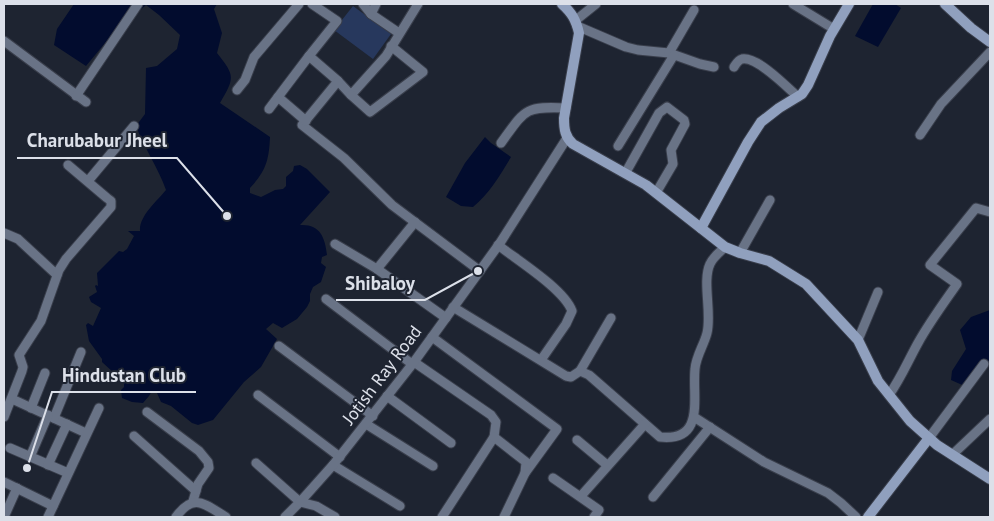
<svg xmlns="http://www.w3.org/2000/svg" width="994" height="521" viewBox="0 0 994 521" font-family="'PT Sans',sans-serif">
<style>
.green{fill:#27385d}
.water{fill:#020c2e}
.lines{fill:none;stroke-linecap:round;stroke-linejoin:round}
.street-casing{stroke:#393e4b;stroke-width:11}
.secondary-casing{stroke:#393e4b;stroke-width:12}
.street{stroke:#697386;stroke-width:9}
.secondary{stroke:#90a0be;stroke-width:10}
.labels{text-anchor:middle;stroke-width:4;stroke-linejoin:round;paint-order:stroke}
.street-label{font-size:18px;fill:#dce0e9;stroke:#1e2431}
.leader{fill:none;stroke:#dce0e9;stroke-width:2}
.callout-dot{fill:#dce0e9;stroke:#1e2431;stroke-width:2}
.callout-label{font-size:19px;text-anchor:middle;font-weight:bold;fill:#dce0e9;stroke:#1e2431;stroke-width:4;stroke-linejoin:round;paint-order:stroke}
</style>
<rect width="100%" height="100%" fill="#1e2431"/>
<polygon class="green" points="353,6 391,34 373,59 334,30"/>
<g class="water">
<path d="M74,4h143l-3,5 8,24 -5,20c18,23 18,24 3,50l50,34c-1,23 -4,34 -20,51v5l11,4 14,-7 8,-1 3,-3v-9l7,-6 1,-5 6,-1 7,4 23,23 -30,33c20,-1 25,12 27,30l-5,2 -1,6 5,4 -5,15 -8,5 -3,7v7l-3,6 -10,12 -15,9 -9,-5 -7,6 11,10 -16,28 -17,15 -31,38 -15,5 -6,-2 -21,-17 -10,-4 -4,-9 -5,-2 -3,5 -6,7 -11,-1 -10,-4 -1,-8 3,-3v-4l-7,-11 -3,1 -12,-11v-3l-13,-18 -3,-16 2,-2 5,3 8,-18 -10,-6 -2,-5 8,-5 -2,-6 1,-1 2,1 -1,-13 22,-22 4,1 4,-3 7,-13 -6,-5h12c-1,-15 17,-30 26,-41 -8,-23 -22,-42 -30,-64l9,-12 1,-46 11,-2 20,-17 3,-14 -21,-20 -13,-10 -36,32 -24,29 -32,-21 3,-16z"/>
<polygon points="873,4 895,4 901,8 878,47 855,36"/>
<path d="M485,137l6,6 20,14c-10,17 -22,37 -38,50l-12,-1 -15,-9 19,-34z"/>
<polygon points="990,310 990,360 982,375 969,388 951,380 952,371 966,349 960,330 971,317"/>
</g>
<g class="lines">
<defs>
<g id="street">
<polyline points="312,4 337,21 309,56 338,81 351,95 386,56 418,4"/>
<polyline points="363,4 371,14"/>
<polyline points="376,4 371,14 399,33"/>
<polyline points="793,4 834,29"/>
<polyline points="576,20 596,4"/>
<polyline points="577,26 626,47 638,50 669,53 700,64 714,67"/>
<polyline points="4,41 86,102"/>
<polyline points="669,53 694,10"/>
<path d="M734,67c2,-3 4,-7 8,-8 15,-3 45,28 56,38"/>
<polyline points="338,81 302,125 344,158 392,205 480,271"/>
<polyline points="237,90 245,80 254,57 299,4"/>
<polyline points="351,95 370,112 423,72 391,46"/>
<polyline points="76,96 138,4"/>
<polyline points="269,109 278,97"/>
<polyline points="306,121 278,97 309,56"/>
<polyline points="920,135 941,104 990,52"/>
<path d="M501,143c24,-33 23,-37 65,-35"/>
<polyline points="618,146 674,55"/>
<polyline points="626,172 659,113 667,107 684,120 685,124 671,150 673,164 656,193"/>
<polyline points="88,181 134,126"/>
<polyline points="4,233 18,239 57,275"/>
<polyline points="335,244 377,269 446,318"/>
<path d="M498,245c19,15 66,44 74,66l-6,13 -25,36"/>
<polyline points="740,253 770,200"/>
<polyline points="377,269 415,222"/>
<polyline points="326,299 412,364"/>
<path d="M453,307l113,69 5,1 9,-6 9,4 71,62c46,5 32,-40 35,-68 1,-13 9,-24 12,-36 5,-20 -5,-52 3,-69 3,-7 10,-12 15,-17"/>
<polyline points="432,337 557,429 525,473"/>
<polyline points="858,340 878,292"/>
<polyline points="279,346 373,416"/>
<polyline points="414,362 491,415 496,422 494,437 442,517"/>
<polyline points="580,371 611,318"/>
<polyline points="258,395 340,457"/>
<path d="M889,395c12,-17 19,-34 29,-52 11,-20 25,-39 39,-59l-27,-19 46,-57 14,4"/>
<polyline points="387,396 451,443"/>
<polyline points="12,399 86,433"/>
<polyline points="31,408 45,373"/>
<polyline points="147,412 199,451 208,462 209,468 198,484 193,501"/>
<polyline points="4,417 22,371 23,367 19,355 41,321 59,270 66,259 111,207 111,201 107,198 68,165"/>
<polyline points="694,417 764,462 828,493 841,503 856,517"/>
<polyline points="54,418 81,352"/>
<polyline points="366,424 433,466"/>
<polyline points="134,436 196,491"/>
<polyline points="494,437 526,462 525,473 504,517"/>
<polyline points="929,438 984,364"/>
<polyline points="577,440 607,465"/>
<polyline points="10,448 68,473"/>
<polyline points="952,455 990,419"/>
<polyline points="30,457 48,415"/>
<polyline points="256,463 300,502 285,517"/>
<polyline points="48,465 67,424"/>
<polyline points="333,465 400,506"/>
<polyline points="553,478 599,510 594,517"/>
<polyline points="4,482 53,506"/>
<polyline points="581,496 645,424"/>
<polyline points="653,497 710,427"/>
<polyline points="4,517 17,488"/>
<polyline points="48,517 99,408"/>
<path d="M176,517c18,-25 28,-13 50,0"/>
<polyline points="335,517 316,506 300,502 333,465 414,362 500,243 567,138"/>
</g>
<g id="secondary">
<path d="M562,4c10,9 14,16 17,29l-15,85c0,11 1,19 9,26l73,41 79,62 15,6 29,8 37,23 52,56 20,41 32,40 27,24 53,34"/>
<polyline points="945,4 971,28 990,42"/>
<polyline points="701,228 748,142 761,122 779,108 802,94 808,85 830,36 849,4"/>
<polyline points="868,517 929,438"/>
</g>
</defs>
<use href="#street" class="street-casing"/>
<use href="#secondary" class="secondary-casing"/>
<use href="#street" class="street"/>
<use href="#secondary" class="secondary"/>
</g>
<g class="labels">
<g class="street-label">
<text transform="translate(382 375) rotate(-53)" y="6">Jotish Ray Road</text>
</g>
</g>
<path class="leader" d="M227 216L177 158H17M478 271L425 300H336M27 468L52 392H196"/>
<g class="callout-dot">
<circle cx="227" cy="216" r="5"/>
<circle cx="478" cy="271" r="5"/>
<circle cx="27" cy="468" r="5"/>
</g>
<g class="callout-label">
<text x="97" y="147">Charubabur Jheel</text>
<text x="380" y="290">Shibaloy</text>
<text x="124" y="382">Hindustan Club</text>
</g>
<rect width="994" height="521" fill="none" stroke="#dce0e9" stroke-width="10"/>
</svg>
